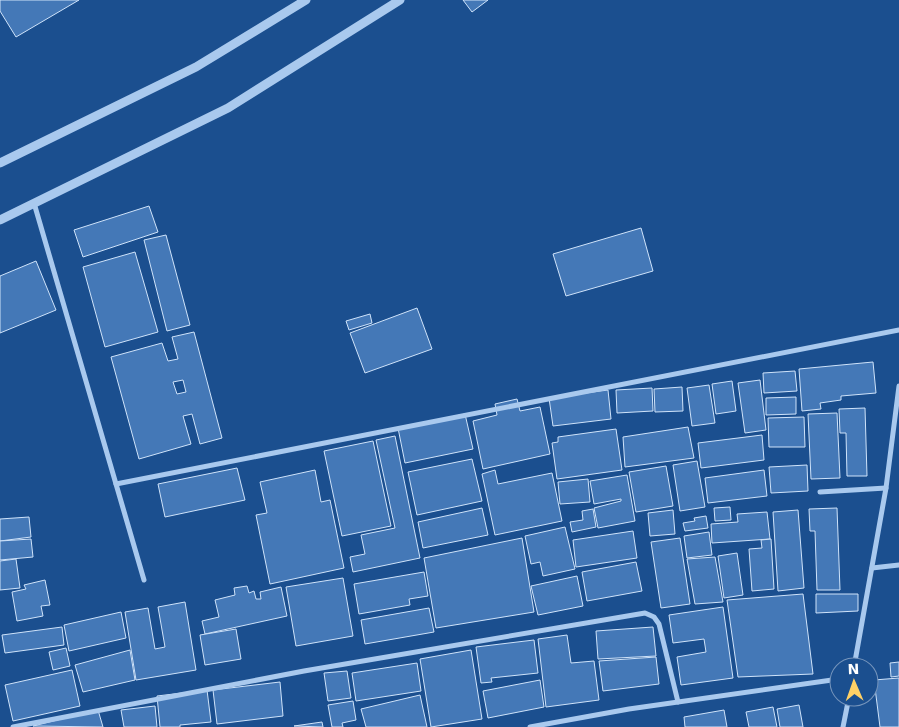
<svg xmlns="http://www.w3.org/2000/svg" width="899" height="727" viewBox="0 0 899 727" font-family="'DejaVu Sans',sans-serif">
<style>
.building{fill:#4478b7;stroke:#cfe3fa;fill-rule:evenodd}
.lines{fill:none;stroke-linecap:round;stroke-linejoin:round}
.minor{stroke:#a9c9ee;stroke-width:5}
.tertiary{stroke:#a9c9ee;stroke-width:9}
</style>
<rect width="100%" height="100%" fill="#1b4f8f"/>
<g class="building">
<polygon points="0,0 79,0 16,37 0,11"/>
<polygon points="463,0 488,0 472,12"/>
<polygon points="149,206 158,232 83,257 74,230"/>
<polygon points="641,228 653,271 566,296 553,254"/>
<polygon points="166,235 190,325 167,331 144,240"/>
<polygon points="135,252 158,332 105,347 83,267"/>
<polygon points="36,261 56,310 0,333 0,276"/>
<polygon points="417,308 432,349 365,373 350,333"/>
<polygon points="370,314 372,323 349,330 346,321"/>
<path d="M194,332l28,106 -22,6 -8,-30 -9,2 8,28 -52,15 -28,-102 51,-14 6,18 10,-2 -6,-22zM183,380l3,12 -9,2 -4,-12z"/>
<polygon points="873,362 876,393 841,396 841,400 820,403 821,409 802,411 799,369"/>
<polygon points="795,371 797,391 764,393 763,373"/>
<polygon points="760,380 766,430 745,433 738,383"/>
<polygon points="732,381 736,411 716,414 712,384"/>
<polygon points="709,385 715,423 692,426 687,388"/>
<polygon points="682,387 683,411 655,412 654,389"/>
<polygon points="652,388 653,411 617,413 616,390"/>
<polygon points="608,390 611,419 553,426 549,398"/>
<polygon points="796,397 796,414 766,415 766,398"/>
<polygon points="517,399 520,411 540,407 550,454 483,469 473,421 497,415 495,404"/>
<polygon points="865,408 867,476 847,476 846,433 840,433 839,409"/>
<polygon points="837,413 840,478 811,479 808,414"/>
<polygon points="465,414 473,449 405,463 398,428"/>
<polygon points="804,417 805,447 769,447 768,418"/>
<polygon points="688,427 694,458 625,467 623,437"/>
<polygon points="616,429 622,470 557,479 552,443 558,442 558,437"/>
<polygon points="762,435 764,460 701,468 698,443"/>
<polygon points="395,436 420,558 353,572 350,557 365,554 361,535 395,528 376,440"/>
<polygon points="373,441 391,526 342,536 324,451"/>
<polygon points="472,459 482,501 417,515 408,472"/>
<polygon points="697,461 705,507 680,511 673,465"/>
<polygon points="807,465 808,491 771,493 769,467"/>
<polygon points="666,466 673,506 636,512 629,472"/>
<polygon points="237,468 245,500 165,517 158,484"/>
<polygon points="315,470 321,502 330,500 344,568 270,584 256,515 267,513 260,482"/>
<polygon points="495,470 498,484 552,473 562,521 495,535 482,474"/>
<polygon points="764,470 767,496 708,503 705,478"/>
<polygon points="627,475 635,521 598,528 594,508 621,501 621,499 594,504 590,481"/>
<polygon points="588,479 590,502 560,504 558,482"/>
<polygon points="730,507 731,520 715,521 714,508"/>
<polygon points="482,508 488,535 423,548 418,522"/>
<polygon points="837,508 840,590 817,590 815,531 810,531 809,509"/>
<polygon points="593,509 596,527 572,532 570,522 583,520 582,511"/>
<polygon points="673,510 675,534 650,536 648,513"/>
<polygon points="798,510 804,588 778,591 773,512"/>
<polygon points="767,512 770,539 712,543 711,524 738,522 737,514"/>
<polygon points="706,516 708,528 685,531 683,523 695,521 694,518"/>
<polygon points="29,517 31,537 0,541 0,519"/>
<polygon points="565,527 575,569 543,576 540,562 531,564 525,536"/>
<polygon points="633,531 637,558 576,567 573,540"/>
<polygon points="709,532 712,555 687,558 684,536"/>
<polygon points="522,538 534,612 436,628 424,558"/>
<polygon points="680,538 690,604 661,608 651,542"/>
<polygon points="31,539 33,557 0,560 0,541"/>
<polygon points="771,539 774,589 752,591 749,549 762,548 761,540"/>
<polygon points="737,553 743,595 724,598 718,556"/>
<polygon points="715,557 723,602 695,604 687,559"/>
<polygon points="16,559 20,588 0,590 0,561"/>
<polygon points="636,562 642,591 587,601 582,572"/>
<polygon points="424,572 428,596 409,599 410,605 359,614 354,584"/>
<polygon points="577,576 583,606 538,615 531,586"/>
<polygon points="343,578 353,636 296,646 286,587"/>
<polygon points="45,580 50,605 41,606 43,616 17,621 12,592 26,589 24,585"/>
<polygon points="247,586 249,593 254,591 256,599 261,599 260,592 281,587 287,616 205,634 202,621 219,617 215,600 235,595 234,588"/>
<polygon points="803,594 813,674 738,677 727,600"/>
<polygon points="816,594 858,594 858,611 816,613"/>
<polygon points="185,602 196,670 136,680 125,612 148,608 155,649 165,647 158,607"/>
<polygon points="723,607 733,678 681,685 677,657 706,652 704,639 673,643 669,615"/>
<polygon points="429,608 434,632 365,644 361,620"/>
<polygon points="121,612 126,638 69,651 64,625"/>
<polygon points="62,627 64,645 5,653 2,635"/>
<polygon points="653,627 656,656 598,659 596,631"/>
<polygon points="236,629 241,659 205,665 200,635"/>
<polygon points="567,635 571,663 594,661 599,700 546,707 538,639"/>
<polygon points="534,640 538,673 491,678 492,682 481,683 476,647"/>
<polygon points="66,648 70,666 53,670 49,652"/>
<polygon points="130,650 135,680 83,692 75,665"/>
<polygon points="471,650 482,719 431,727 420,659"/>
<polygon points="656,657 659,684 603,691 599,661"/>
<polygon points="899,662 899,676 891,677 890,663"/>
<polygon points="417,663 421,691 356,701 352,673"/>
<polygon points="72,670 80,706 13,721 5,685"/>
<polygon points="347,671 351,698 328,701 324,673"/>
<polygon points="899,678 899,727 880,727 874,680"/>
<polygon points="540,680 544,707 488,718 483,691"/>
<polygon points="280,682 283,716 217,724 213,690"/>
<polygon points="207,690 211,722 180,725 180,727 160,727 157,696"/>
<polygon points="420,695 427,727 366,727 361,709"/>
<polygon points="353,701 356,720 342,723 343,727 332,727 328,705"/>
<polygon points="799,705 803,727 780,727 777,709"/>
<polygon points="155,706 157,727 124,727 121,710"/>
<polygon points="773,707 777,727 749,727 746,712"/>
<polygon points="98,710 103,727 33,726"/>
<polygon points="724,710 727,727 685,727 684,717"/>
<polygon points="322,722 323,727 294,726"/>
</g>
<g class="lines">
<g class="minor">
<polyline points="34,203 144,580"/>
<polyline points="116,484 899,330"/>
<polyline points="820,492 886,488"/>
<polyline points="872,568 899,565"/>
<polyline points="854,667 886,488 899,386"/>
<polyline points="13,727 304,671 645,613 654,617 659,624 678,702"/>
<polyline points="530,727 629,709 839,679"/>
<polyline points="843,727 849,697"/>
</g>
<g class="tertiary">
<polyline points="0,163 196,67 306,0"/>
<polyline points="0,220 228,108 400,0"/>
</g>
</g>
<g transform="translate(854 682) rotate(358)"><circle r="24" fill="#1b4f8f" stroke="#7695bc"/>
<path d="M0-4L9 19L0 12L-9 19Z" fill="#ffd166"/>
<text y="-8" font-size="14" font-weight="bold" text-anchor="middle" fill="#ffffff">N</text>
</g>
</svg>
